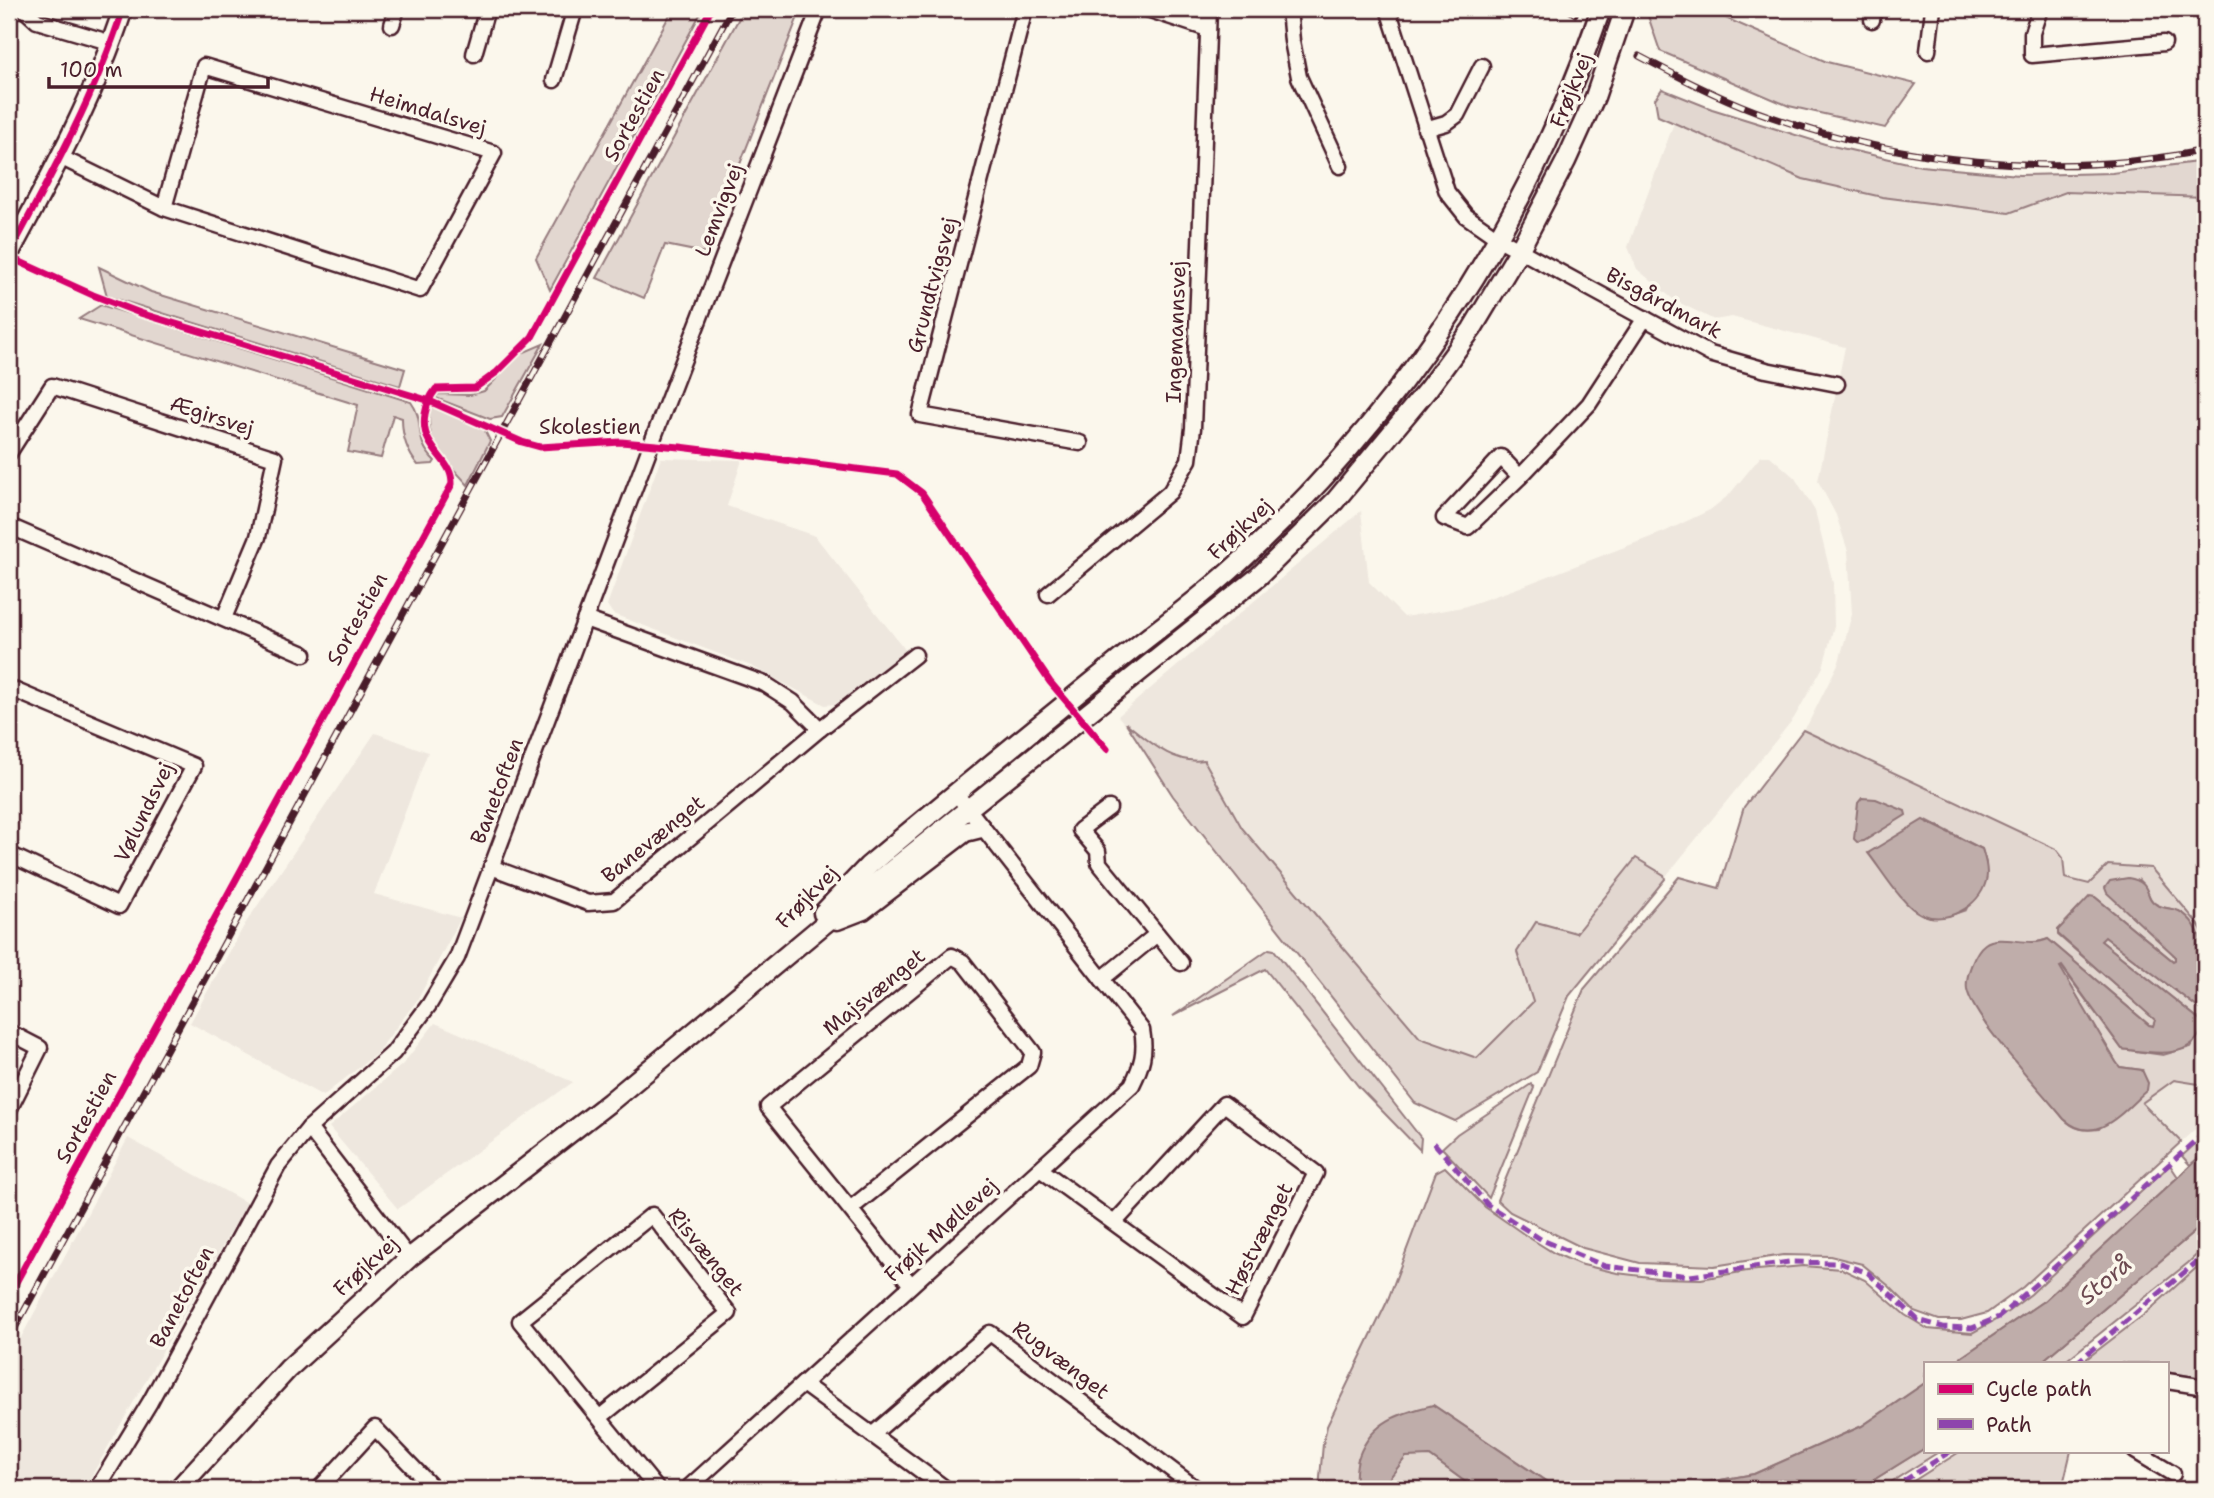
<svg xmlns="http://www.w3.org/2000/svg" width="2214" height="1498" viewBox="0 0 2214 1498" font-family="'Shantell Sans',sans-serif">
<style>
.built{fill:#eee7de}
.green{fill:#e2d7d0;stroke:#967b7e;stroke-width:2;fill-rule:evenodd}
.water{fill:#bfadaa;stroke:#907477;stroke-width:2}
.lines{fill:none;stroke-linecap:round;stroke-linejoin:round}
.minor-casing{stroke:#4a1f2b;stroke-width:19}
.tertiary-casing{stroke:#4a1f2b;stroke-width:23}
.minor{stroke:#fbf7ec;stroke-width:14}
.tertiary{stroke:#fbf7ec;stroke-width:18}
.rail-casing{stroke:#4a1f2b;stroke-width:7}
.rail{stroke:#fbf7ec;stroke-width:4.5;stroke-dasharray:13;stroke-linecap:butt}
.quiet{stroke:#8e44ad;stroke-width:5;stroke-dasharray:10 5;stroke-linecap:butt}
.cycleway-casing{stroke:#fbf7ec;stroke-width:11}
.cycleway{stroke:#d6006c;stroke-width:7}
.labels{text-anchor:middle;stroke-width:7;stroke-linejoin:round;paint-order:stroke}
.street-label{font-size:21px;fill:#4a1f2b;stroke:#fbf7ec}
.water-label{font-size:23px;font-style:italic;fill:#6d4a51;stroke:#fbf7ec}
</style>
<rect width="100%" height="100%" fill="#fbf7ec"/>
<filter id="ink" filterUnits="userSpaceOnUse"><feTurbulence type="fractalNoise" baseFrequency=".0143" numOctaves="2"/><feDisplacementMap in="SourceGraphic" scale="14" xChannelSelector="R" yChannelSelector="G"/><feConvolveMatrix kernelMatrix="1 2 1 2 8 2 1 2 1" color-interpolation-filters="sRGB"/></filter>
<g filter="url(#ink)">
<g class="built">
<polygon points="1674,123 1803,179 2008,213 2066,192 2205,197 2205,1120 2119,1199 1744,807 1808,724 1839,662 1852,614 1848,551 1836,515 1818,481 1845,347 1732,317 1714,320 1674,300 1637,269 1628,247"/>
<polygon points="1761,456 1770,456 1795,478 1815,511 1833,583 1834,626 1823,667 1794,718 1569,996 1537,1072 1455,1121 1118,716 1361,511 1369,582 1404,617 1463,607 1515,589 1664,532 1710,510 1729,495"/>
<polygon points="661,458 742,460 727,506 815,536 907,652 835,704 825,705 751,666 613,614 607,605"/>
<polygon points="375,733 428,752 374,894 461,918 418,999 376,1054 323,1096 190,1023 245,924"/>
<polygon points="435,1023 573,1082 398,1209 329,1127 403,1064"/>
<polygon points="128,1138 247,1203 84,1489 9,1489 9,1360"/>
</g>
<g class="green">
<polygon points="673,9 703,9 550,290 536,258"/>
<polygon points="744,9 801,9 705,253 665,245 644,298 597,278"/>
<polygon points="1648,9 1705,9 1827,62 1916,84 1885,128 1789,106 1660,51 1647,13"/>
<polygon points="1662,89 1712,109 1828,145 1921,166 2019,175 2112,173 2205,161 2205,197 2066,192 2009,213 1882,197 1803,179 1658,116 1655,99"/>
<polygon points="99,267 151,292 405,369 400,386 107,296"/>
<path d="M101,305l310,97c15,20 1,37 24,59l-2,3 -15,1c-12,-14 -16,-29 -16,-47l-9,-3 -12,43 -33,-6 10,-47 -279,-86z"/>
<polygon points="543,344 502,417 490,419 436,398 437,395 440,394 470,395 484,391 522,353"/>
<path d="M430,407l7,1 47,21 6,12 -22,44c-23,-27 -44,-40 -38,-78z"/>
<path d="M1126,723c23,18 47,42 78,37l38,68 178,210 57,20 56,-56 -16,-50 19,-30 40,11 60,-75 28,17 1,4 -96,117 -32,76 -82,49 -40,-18 -242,-307z"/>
<path d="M1803,730l253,119 7,9 2,20 24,6 19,-19 43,3 48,57 6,11v26c0,-17 -10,-41 -25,-50 -8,-5 -20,-3 -27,-10 -6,-7 -5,-13 -15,-23l38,81 -3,1 -78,-64 -37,33v5l98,85 -3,6 -4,-1 -101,-86 -14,4 -38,-3 -27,55 17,30 78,94c11,11 20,12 35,10l43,-59 -23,-3 -60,-100 2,-1 61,83 41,6 28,-8 13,-22 -4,-5 -99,-79 1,-4h3l100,76v72l-31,-5 -32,23 39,39 -158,145 -36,26 -26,7h-22l-25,-9 -25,-25 -27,-22 -32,-8 -47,-1 -69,11 -74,-3 -57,-15 -73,-36 -13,-12 87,-211 95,-112 40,11 25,-81zM1928,821l54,28 4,14 -20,47 -18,6 -18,1z"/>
<polygon points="1269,949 1274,950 1421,1138 1420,1150 1359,1087 1265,969 1173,1016"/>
<polygon points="1531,1084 1534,1088 1489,1198 1442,1148 1457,1134"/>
<polygon points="2205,1135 2205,1152 2190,1165 2182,1156"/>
<polygon points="2170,1165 2178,1177 2045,1300 1953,1363 1925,1363 1925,1383 1862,1426 1754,1474 1670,1489 1584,1489 1550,1484 1433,1405 1358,1458 1355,1489 1319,1489 1323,1444 1327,1426 1387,1302 1436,1172 1445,1167 1485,1207 1528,1237 1554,1253 1579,1264 1617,1273 1658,1278 1701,1279 1747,1271 1803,1266 1842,1269 1865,1280 1905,1315 1928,1329 1972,1333 2001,1317 2031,1294"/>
<polygon points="2205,1223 2205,1247 2188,1263 2063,1363 2040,1363"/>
<polygon points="2205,1260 2205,1379 2167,1372 2167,1363 2081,1363 2145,1314"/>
<polygon points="1925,1448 1925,1451 1940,1451 1880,1489 1859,1489"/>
<polygon points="1961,1451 2071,1451 2062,1489 1901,1489"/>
<polygon points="1406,1456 1430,1456 1475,1489 1389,1489 1388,1480"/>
</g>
<g class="water">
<polygon points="1862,798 1876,799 1905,811 1906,815 1864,841 1857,842 1854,839 1858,803"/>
<path d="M1923,820l59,29c3,9 7,22 4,32 -7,26 -40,44 -65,33 -18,-7 -40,-45 -53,-61z"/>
<path d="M2128,878c26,4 15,20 29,27 7,4 15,3 22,6 33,17 26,72 26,102l-100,-76 -4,4 99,79 4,5c-12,37 -52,28 -82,24l-60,-83 -2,1 56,95 4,5 22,3 6,13 -1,7c-24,21 -51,58 -83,29 -22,-27 -91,-100 -97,-130 -2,-12 8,-38 18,-45 15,-11 44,4 63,-5l101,86 4,1 2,-6 -97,-86v-4l32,-34 5,1 78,64 2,-1v-4l-68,-63 -2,-5 5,-7z"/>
<polygon points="2205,1152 2205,1223 2040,1363 1953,1363 2045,1300"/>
<polygon points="1925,1383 1925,1448 1859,1489 1670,1489 1754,1474 1862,1426"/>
<path d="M1433,1405l117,79 34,5h-109l-45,-33 -24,1 -18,23 1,9h-34c1,-10 0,-23 4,-33 13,-35 41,-43 74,-51z"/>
</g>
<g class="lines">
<defs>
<g id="minor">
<polyline points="24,9 37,21 112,43"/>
<polyline points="1025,9 920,415 1080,443"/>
<polyline points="1147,9 1208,29"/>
<polyline points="1289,9 1292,41 1299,77 1340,166"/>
<polyline points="1388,9 1447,192 1466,216 1499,239 1710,354 1766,370 1837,384"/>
<polyline points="2040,9 2032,33 2032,55 2164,43"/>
<polyline points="1872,20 1874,9"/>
<polyline points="392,25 397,9"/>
<polyline points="1928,51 1933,9"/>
<polyline points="474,54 487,9"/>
<polyline points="554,80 575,9"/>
<polyline points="1425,129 1446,123 1457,115 1482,66"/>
<polyline points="62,158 164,208 420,290 494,153 204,66 164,208"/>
<polyline points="9,453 52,386 275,458 258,537 224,618"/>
<polyline points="1520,477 1468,527 1444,518 1501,457 1520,477 1589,404 1645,318"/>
<polyline points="9,526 304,654"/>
<polyline points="1048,594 1170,492 1189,460 1193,428 1209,9"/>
<polyline points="9,688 194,766 119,906 9,854"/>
<polyline points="820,729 915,655"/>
<polyline points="1109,808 1080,830 1098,851 1099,863 1181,963"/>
<polyline points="491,867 588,903 614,901 820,729 793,702 765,684 585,619"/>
<polyline points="1102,979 1157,934"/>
<polyline points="9,1032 40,1048 9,1110"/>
<polyline points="309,1128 409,1258"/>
<polyline points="1040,1169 1243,1317 1316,1173 1224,1104 1115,1222"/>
<polyline points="850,1209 1029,1066 1033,1052 963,962 952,956 768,1107 911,1285"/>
<polyline points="2167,1381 2205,1387"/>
<polyline points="803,1384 946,1489"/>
<polyline points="599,1418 729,1313 652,1215 520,1321 657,1489"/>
<polyline points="872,1435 990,1333 1197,1489"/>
<polyline points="2135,1451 2173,1474"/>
<polyline points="97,1489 150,1402 278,1166 309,1128 393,1053 429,1005 457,958 658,426 819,9"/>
<polyline points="319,1489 375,1428 434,1489"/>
<path d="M687,1489l445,-404c10,-20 14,-33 10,-55l-180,-229"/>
</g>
<g id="tertiary">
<path d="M9,254c43,-80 86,-159 114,-245"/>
<path d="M823,913l45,-47c82,-69 166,-137 250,-205 41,-33 86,-65 125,-102 165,-154 285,-337 358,-550"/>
<polyline points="837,920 863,910 965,832 981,828"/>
<polyline points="178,1489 288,1369 409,1258 610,1102 823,925 1258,577 1335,501 1428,389 1472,329 1520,249 1566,161 1595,97 1625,9"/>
</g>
</defs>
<use href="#minor" class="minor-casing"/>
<use href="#tertiary" class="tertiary-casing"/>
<use href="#minor" class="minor"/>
<use href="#tertiary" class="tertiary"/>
<defs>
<g id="rail">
<polyline points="1568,9 1575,14"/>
<path d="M1639,56c38,20 76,40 116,55 141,52 302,69 450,39"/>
<polyline points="9,1339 732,9"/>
</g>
</defs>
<use href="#rail" class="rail-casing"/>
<use href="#rail" class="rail"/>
<g class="quiet">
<polyline points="1434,1143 1488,1205 1542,1240 1605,1266 1690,1276 1789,1262 1840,1263 1868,1273 1918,1320 1943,1327 1972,1328 1999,1317 2205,1132"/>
<polyline points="2076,1363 2205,1255"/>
<polyline points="1891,1489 1951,1451"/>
</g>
<defs>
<g id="cycleway">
<path d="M9,254c43,-80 86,-159 114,-245"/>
<polyline points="9,257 93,295 140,313 427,400 522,442 540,447 621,442 680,447 897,474 922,493 1050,682 1107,749"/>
<path d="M9,1295l443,-811c0,-19 -14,-26 -23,-43 -9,-16 -4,-38 7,-52l39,-1 22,-16 35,-35 179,-328"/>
</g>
</defs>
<use href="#cycleway" class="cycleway-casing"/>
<use href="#cycleway" class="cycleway"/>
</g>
</g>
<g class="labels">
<g class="street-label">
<text transform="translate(1571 90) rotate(-68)" y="7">Frøjkvej</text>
<text transform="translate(428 111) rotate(17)" y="7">Heimdalsvej</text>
<text transform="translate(634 115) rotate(-61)" y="7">Sortestien</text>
<text transform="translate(719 210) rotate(-69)" y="7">Lemvigvej</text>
<text transform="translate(932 285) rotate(-75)" y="7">Grundtvigsvej</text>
<text transform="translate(1664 303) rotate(28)" y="7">Bisgårdmark</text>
<text transform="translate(1176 332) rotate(-88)" y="7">Ingemannsvej</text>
<text transform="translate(212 416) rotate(18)" y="7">Ægirsvej</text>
<text x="590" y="434">Skolestien</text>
<text transform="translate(1240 529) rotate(-43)" y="7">Frøjkvej</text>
<text transform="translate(357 619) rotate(-61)" y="7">Sortestien</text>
<text transform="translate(497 791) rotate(-69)" y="7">Banetoften</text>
<text transform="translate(144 812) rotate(-64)" y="7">Vølundsvej</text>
<text transform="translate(653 839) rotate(-39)" y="7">Banevænget</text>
<text transform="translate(807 897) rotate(-46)" y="7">Frøjkvej</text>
<text transform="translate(874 992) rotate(-39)" y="7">Majsvænget</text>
<text transform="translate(86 1117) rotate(-61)" y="7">Sortestien</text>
<text transform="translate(941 1230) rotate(-42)" y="7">Frøjk Møllevej</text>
<text transform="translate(1259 1239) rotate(-63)" y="7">Høstvænget</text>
<text transform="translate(706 1252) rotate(51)" y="7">Risvænget</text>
<text transform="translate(366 1266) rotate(-42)" y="7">Frøjkvej</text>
<text transform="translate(182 1297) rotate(-62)" y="7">Banetoften</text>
<text transform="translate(1061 1360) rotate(37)" y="7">Rugvænget</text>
</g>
<g class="water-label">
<text transform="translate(2105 1280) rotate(-40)" y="8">Storå</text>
</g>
</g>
<rect width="2214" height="1498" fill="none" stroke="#fbf7ec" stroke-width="35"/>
<rect x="18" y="18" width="2179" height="1463" fill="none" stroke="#4a1f2b" stroke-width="2.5" filter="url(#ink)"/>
<rect x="1924" y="1362" width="245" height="91" fill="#fbf7ec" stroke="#b4a19f" stroke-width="2"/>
<rect x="1938" y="1384" width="35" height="10" fill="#d6006c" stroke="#b4a19f" stroke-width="2"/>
<text x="1986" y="1396" font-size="21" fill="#4a1f2b">Cycle path</text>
<rect x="1938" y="1419" width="35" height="10" fill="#8e44ad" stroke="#b4a19f" stroke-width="2"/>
<text x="1986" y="1432" font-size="21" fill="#4a1f2b">Path</text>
<path d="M49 77v10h219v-10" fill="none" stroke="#4a1f2b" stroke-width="3.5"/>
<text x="60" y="77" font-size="21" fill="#4a1f2b" stroke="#fbf7ec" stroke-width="5" paint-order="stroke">100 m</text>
</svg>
